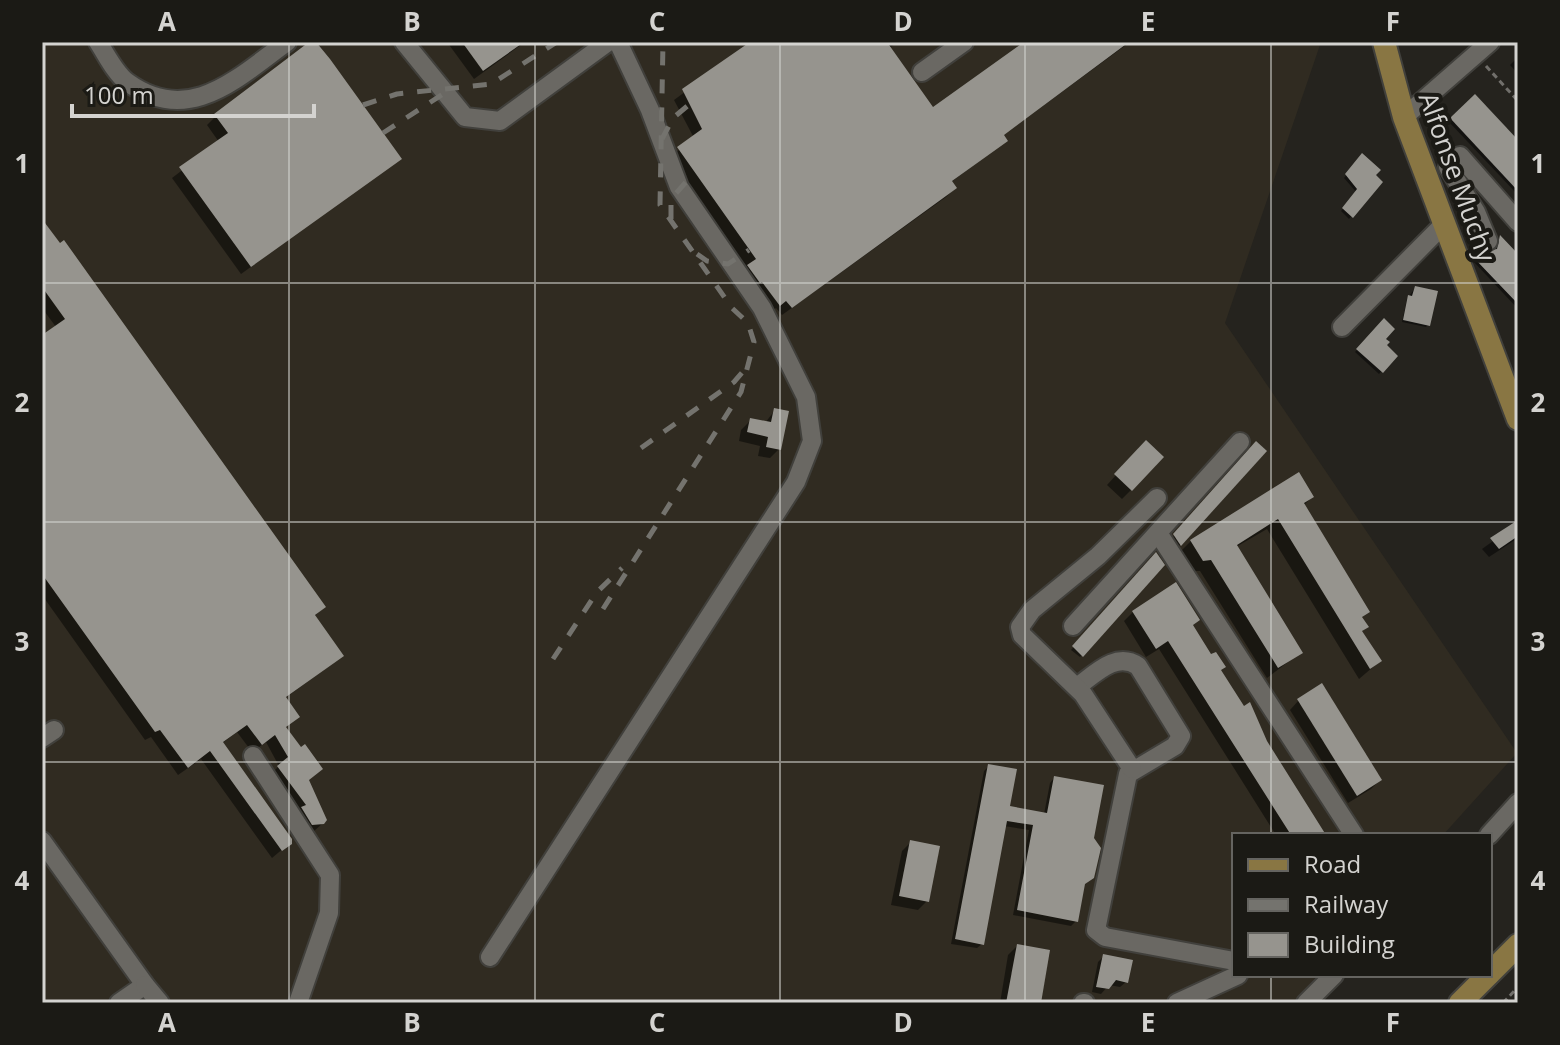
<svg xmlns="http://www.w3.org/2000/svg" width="1560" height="1045" viewBox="0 0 1560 1045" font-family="'Open Sans',sans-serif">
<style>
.built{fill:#302b21}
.shadow{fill:#0007}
.building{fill:#96948e}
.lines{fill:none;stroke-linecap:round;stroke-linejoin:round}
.minor-casing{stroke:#41403c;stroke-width:22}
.major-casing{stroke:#41403c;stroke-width:26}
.path{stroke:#716f6b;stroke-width:3;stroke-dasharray:6 4;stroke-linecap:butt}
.minor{stroke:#6a6863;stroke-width:18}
.major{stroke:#897643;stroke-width:22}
.rail{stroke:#74736e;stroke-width:5;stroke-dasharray:14 14;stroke-linecap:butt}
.grid{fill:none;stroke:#d4d3d0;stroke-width:2;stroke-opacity:0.55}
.labels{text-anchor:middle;stroke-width:8;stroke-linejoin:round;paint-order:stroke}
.street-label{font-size:26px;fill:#d4d3d0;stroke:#1b1a15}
.neatline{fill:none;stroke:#d4d3d0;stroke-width:3}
.grid-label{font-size:26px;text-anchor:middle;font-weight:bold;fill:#d4d3d0}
</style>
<rect width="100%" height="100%" fill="#25231e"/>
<polygon class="built" points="42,42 1321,42 1225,323 1517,753 1443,835 1234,835 1234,975 1318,975 1293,1003 42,1003"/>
<g class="shadow">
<polygon points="312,42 400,159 241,274 172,178 219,142 207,125 216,116"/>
<polygon points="447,42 525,42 474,79"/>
<polygon points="753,42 898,42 889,48 933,110 1027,42 1130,42 1002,136 1006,141 951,182 955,188 946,197 782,315 776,308 770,313 740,276 747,268 669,158 694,138 674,100"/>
<polygon points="1518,57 1518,74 1510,65"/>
<polygon points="1475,97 1518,143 1518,195 1449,122"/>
<polygon points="1362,156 1380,182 1349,219 1341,211 1357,193 1344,178"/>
<polygon points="42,222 323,607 314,617 332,664 285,698 298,716 284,729 323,823 313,832 269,776 279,766 266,742 252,752 237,732 221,744 291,842 272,858 201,759 178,775 151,737 145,740 42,595 42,337 56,327 42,308"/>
<polygon points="1500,238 1518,257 1518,309 1474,262 1484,253 1496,251"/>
<polygon points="1415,288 1428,325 1426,327 1402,322 1407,299"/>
<polygon points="1384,321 1384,345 1396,356 1379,374 1355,352"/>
<polygon points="775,410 779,449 770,458 758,456 760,446 739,441 741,430 750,421 765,423"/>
<polygon points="1256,444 1264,452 1178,547 1172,538"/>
<polygon points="1137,452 1131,490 1122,499 1107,485"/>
<polygon points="1312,497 1303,506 1367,612 1361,618 1366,627 1361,632 1380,661 1359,679 1267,529 1236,547 1301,652 1267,678 1200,571 1192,571 1180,552 1191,541"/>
<polygon points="1518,523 1518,538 1489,557 1482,549"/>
<polygon points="1156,555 1082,655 1080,657 1071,650"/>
<polygon points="1133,612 1198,620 1192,626 1323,835 1276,835 1159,649 1146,657 1124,621"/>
<polygon points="1299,700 1380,780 1371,789 1348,803 1290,710"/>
<polygon points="989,766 1008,808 1044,814 1050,783 1054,778 1092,838 1076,921 1071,926 1013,915 1029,830 1004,826 982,944 977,948 951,944 984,771"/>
<polygon points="911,842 927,901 918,910 891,905 902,851"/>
<polygon points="1017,946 1039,1003 1000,1003 1008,955"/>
<polygon points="1104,956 1126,982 1120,987 1109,985 1101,994 1092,992 1098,962"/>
</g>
<g class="building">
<polygon points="309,42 316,42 330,59 402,159 251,267 179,167 228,133 214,114"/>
<polygon points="462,42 524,42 483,71"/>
<polygon points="750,42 887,42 933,107 1024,42 1129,42 1004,135 1008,141 952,181 957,188 792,308 786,301 780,306 762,282 760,283 747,265 756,259 677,147 702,129 682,89"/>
<polygon points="1475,94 1518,140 1518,191 1450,118"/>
<polygon points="1362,153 1381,170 1376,175 1383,182 1353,218 1342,208 1357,189 1345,174"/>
<polygon points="42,219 60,243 64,240 326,607 315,615 344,656 286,697 300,717 286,727 301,747 305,744 323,769 309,780 327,820 324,824 312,825 301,807 306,805 277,766 288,757 275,735 262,745 247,725 223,742 292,839 292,844 282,851 210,751 188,768 160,730 155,732 42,574 42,335 65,319 42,287"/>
<polygon points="1500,235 1518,254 1518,304 1475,259 1483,251 1497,249"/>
<polygon points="1415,286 1438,291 1430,326 1403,320 1408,295 1412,296"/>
<polygon points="1384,318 1395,329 1386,339 1390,342 1387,345 1398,356 1383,373 1356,349"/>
<polygon points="774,408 789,411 781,450 766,447 768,437 747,432 750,418 771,422"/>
<polygon points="1146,440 1164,457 1132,491 1114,474"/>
<polygon points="1256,441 1267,451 1181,546 1173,534"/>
<polygon points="1299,472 1314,497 1304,503 1370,612 1362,617 1369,627 1362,631 1382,661 1370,669 1278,519 1237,545 1303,653 1278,668 1211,560 1203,561 1190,540"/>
<polygon points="1518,520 1518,536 1499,549 1490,538"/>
<polygon points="1156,552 1165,565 1083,657 1072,646"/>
<polygon points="1176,582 1200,620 1193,625 1211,654 1216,652 1226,667 1221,670 1244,706 1250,702 1267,741 1326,835 1291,835 1168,641 1156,649 1132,611"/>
<polygon points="1322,683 1382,780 1357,796 1297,699"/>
<polygon points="988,764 1017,769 1010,806 1047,813 1054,776 1104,785 1094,838 1101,848 1094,878 1085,884 1078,922 1017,910 1033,825 1007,821 984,945 955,939"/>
<polygon points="910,840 940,846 929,902 899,896"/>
<polygon points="1017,944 1050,950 1041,1003 1006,1003"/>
<polygon points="1103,954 1133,960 1128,983 1116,980 1109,989 1096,987"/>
</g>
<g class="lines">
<defs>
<g id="minor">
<path d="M98,42c8,12 17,31 29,40 62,45 110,-4 160,-40"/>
<polyline points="404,42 465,117 500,121 608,42"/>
<polyline points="922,72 964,42"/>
<polyline points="1404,117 1490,42"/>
<polyline points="1488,241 1476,212 1448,167 1460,156 1518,222"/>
<polyline points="1342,327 1444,224"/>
<polyline points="1158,533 1354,835"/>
<polyline points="1073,626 1240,442"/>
<path d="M1077,687c18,-13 39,-36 61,-21l43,70 -6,10 -47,28 -32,156 9,7 129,24"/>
<polyline points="42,738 54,730"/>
<polyline points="253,756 330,875 329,913 298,1003"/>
<polyline points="1132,769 1083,694 1022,635 1020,627 1032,610 1098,556 1157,498"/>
<polyline points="1489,835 1518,803"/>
<polyline points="42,841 145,985 119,1003"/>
<polyline points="490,957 796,482 812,441 806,397 762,308 679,187 650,110 618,42"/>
<polyline points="145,985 160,1003"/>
<polyline points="1083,1003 1085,1003"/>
<polyline points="1177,1003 1238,975"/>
<polyline points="1306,1003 1334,975"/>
</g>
<g id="major">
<polyline points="1384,42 1404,117 1518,419"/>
<polyline points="1490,973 1518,945"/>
<polyline points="1460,1003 1488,975"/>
</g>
</defs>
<use href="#minor" class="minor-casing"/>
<use href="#major" class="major-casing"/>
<g class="path">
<polyline points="1486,66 1518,101"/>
<polyline points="1503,1003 1518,987"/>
</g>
<use href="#minor" class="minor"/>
<use href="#major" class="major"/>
<g class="rail">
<polyline points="363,105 397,94 491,84 557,42"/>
<polyline points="383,133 443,94"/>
<polyline points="662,139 673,118 691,103"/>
<polyline points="671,219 671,199 694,173"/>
<polyline points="697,254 707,261 728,264 749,250"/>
<polyline points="641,448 734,382 747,367"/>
<polyline points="603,609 741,392 754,342 748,323 732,308 660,205 663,42"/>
<polyline points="553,659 597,592 622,568"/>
</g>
</g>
<path class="grid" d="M289,42v961M535,42v961M780,42v961M1025,42v961M1271,42v793M42,283h1476M42,522h1476M42,762h1476M1271,975v28"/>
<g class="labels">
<g class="street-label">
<text transform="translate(1457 177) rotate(70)" y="9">Alfonse Muchy</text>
</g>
</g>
<rect width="1560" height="1045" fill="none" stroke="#1b1a15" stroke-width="88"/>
<rect x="1232" y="833" width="260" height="144" fill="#1b1a15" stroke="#656460" stroke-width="2"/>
<rect x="1248" y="859" width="40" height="12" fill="#897643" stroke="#656460" stroke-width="2"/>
<text x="1304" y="873" font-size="24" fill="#d4d3d0">Road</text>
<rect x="1248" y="899" width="40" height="12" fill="#74736e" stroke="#656460" stroke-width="2"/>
<text x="1304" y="913" font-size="24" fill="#d4d3d0">Railway</text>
<rect x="1248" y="933" width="40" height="24" fill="#96948e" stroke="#656460" stroke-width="2"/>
<text x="1304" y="953" font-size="24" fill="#d4d3d0">Building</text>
<path d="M72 104v12h242v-12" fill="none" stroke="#d4d3d0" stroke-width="4"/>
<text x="84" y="104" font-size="24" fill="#d4d3d0" stroke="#1b1a15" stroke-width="6" paint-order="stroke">100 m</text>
<rect x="44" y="44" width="1472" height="957" class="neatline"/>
<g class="grid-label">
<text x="167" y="31">A</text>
<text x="412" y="31">B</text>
<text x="657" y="31">C</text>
<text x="903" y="31">D</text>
<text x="1148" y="31">E</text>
<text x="1393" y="31">F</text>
<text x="22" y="173">1</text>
<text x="1538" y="173">1</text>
<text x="22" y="412">2</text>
<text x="1538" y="412">2</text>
<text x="22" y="651">3</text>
<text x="1538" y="651">3</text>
<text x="22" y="890">4</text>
<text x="1538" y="890">4</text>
<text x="167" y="1032">A</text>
<text x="412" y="1032">B</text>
<text x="657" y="1032">C</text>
<text x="903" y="1032">D</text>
<text x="1148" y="1032">E</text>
<text x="1393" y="1032">F</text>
</g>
</svg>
